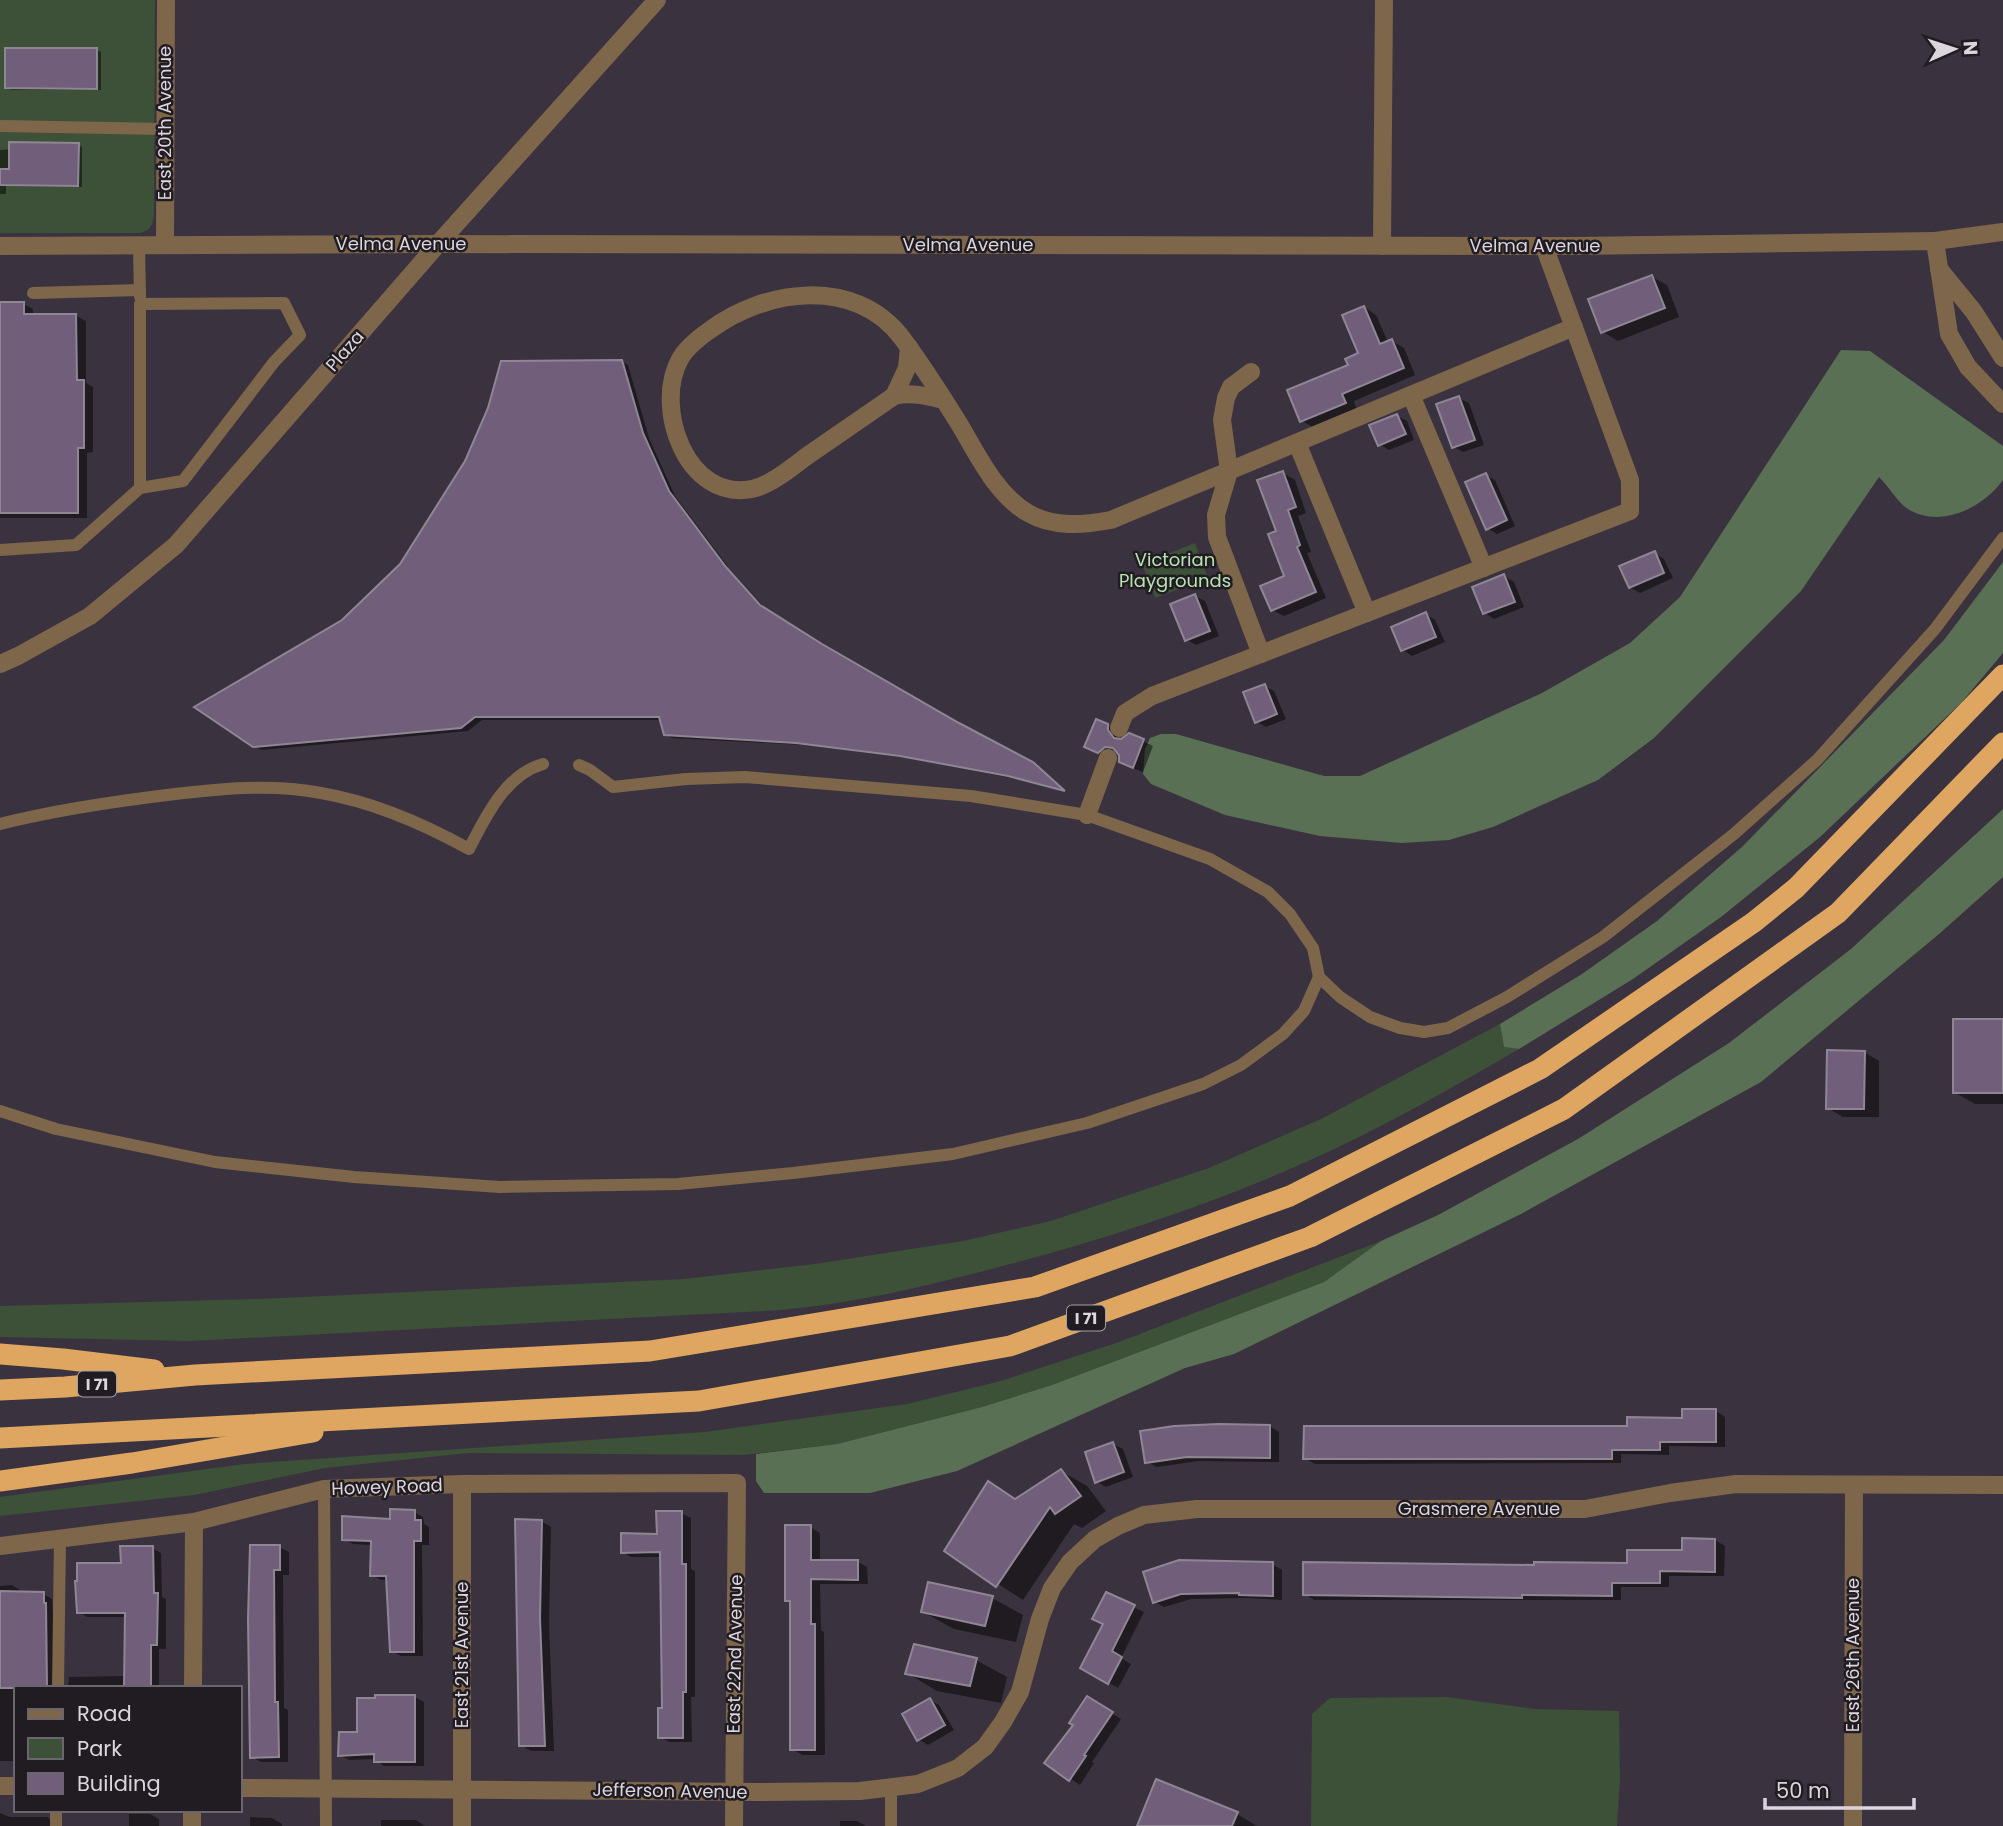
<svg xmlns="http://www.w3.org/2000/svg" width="2003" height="1826" viewBox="0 0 2003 1826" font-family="Poppins,sans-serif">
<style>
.green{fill:#3c5138}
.forest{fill:#597055}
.shadow{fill:#0007}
.building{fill:#715e7b;stroke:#8f8694;stroke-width:2}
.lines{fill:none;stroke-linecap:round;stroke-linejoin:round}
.service{stroke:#7e664b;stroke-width:12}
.minor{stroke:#7e664b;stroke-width:18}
.tertiary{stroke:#7e664b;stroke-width:18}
.motorway{stroke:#dfa661;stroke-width:21}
.labels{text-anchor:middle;stroke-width:5;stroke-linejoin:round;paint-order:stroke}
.shield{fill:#201c22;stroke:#a39ea6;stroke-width:2}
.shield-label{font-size:16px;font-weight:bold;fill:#dbd6de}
.street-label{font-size:18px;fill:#dbd6de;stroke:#201c22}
.park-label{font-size:18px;fill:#b8e2b1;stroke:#201c22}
</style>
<rect width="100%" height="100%" fill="#3a333f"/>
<g class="green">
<path d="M0,0h155l-1,216c-2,11 -4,14 -14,17h-140z"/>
<polygon points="1195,543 1208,578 1155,598 1142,564"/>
<path d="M1500,1024l4,23 15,2c-62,36 -125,72 -191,103 -110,51 -227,89 -344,119 -67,17 -134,33 -203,39l-590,31 -191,-4v-31l260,-7 424,-20 131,-15 148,-23 88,-20 158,-53 112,-49z"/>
<polygon points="1381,1241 1324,1282 1052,1385 982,1407 837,1444 743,1455 468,1453 325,1468 194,1495 0,1516 0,1497 244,1464 705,1432 907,1404 1001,1381 1119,1342"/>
<polygon points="1447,1697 1535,1709 1619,1711 1620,1779 1617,1826 1311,1826 1312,1714 1330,1698"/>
</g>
<g class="forest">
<path d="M1841,350l29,1 133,95v34c-20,28 -63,49 -95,29 -11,-7 -20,-24 -29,-32l-78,114 -147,147 -56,42 -105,47 -44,13 -47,3 -82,-7 -95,-21 -74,-31 -8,-10 2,-25 5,-11 11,-4h15l148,42h36l182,-83 88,-50 50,-46z"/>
<polygon points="2003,562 2003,653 1961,703 1820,837 1721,917 1633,979 1519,1049 1504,1047 1500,1024 1582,974 1657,921 1743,846 1944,640"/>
<polygon points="2003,809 2003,877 1939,934 1761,1082 1521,1214 1234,1354 1185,1368 957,1471 870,1493 764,1493 756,1481 756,1454 837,1444 982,1407 1052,1385 1324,1282 1381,1241 1438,1215 1578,1139 1729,1043 1851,949"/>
</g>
<g class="shadow">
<polygon points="97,50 101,52 101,90 11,90 6,87"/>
<polygon points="78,145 82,147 82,187 6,186 6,194 0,194 0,150"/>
<polygon points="1652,277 1667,285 1679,317 1618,341 1603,332"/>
<polygon points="0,303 23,304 33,309 33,316 76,316 86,321 86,383 93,387 93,452 87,453 87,518 0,518"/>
<polygon points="1364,307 1376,315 1388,342 1392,341 1404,348 1415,375 1354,401 1357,411 1314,428 1301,420 1360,354"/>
<polygon points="621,362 628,365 649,438 675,496 732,572 767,610 828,650 958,725 1039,767 1066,792 1016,779 908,758 804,745 672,738 665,734 661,720 482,720 468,731 261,750 254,746 343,621"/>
<polygon points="1459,398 1469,403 1484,445 1463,452 1454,447"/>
<polygon points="1397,416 1407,421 1414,440 1389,450 1379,444"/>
<polygon points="1283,473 1295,480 1306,513 1298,516 1311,552 1307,553 1326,598 1284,616 1272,610 1286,577 1278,533"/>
<polygon points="1486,475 1495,480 1515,526 1497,534 1487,528"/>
<polygon points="1655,553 1664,559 1673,578 1640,593 1630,587"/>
<polygon points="1504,576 1514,582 1524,607 1494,619 1485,613"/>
<polygon points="1195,596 1205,601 1219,636 1196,645 1187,640"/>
<polygon points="1426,614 1435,620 1445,642 1412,656 1403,650"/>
<polygon points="1265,686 1274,691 1286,719 1266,727 1257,722"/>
<polygon points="1108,726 1117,731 1117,737 1120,741 1130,735 1153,746 1143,772 1130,767 1118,752 1108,757 1096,752"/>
<polygon points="2003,1021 2003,1104 1975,1104 1954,1092"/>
<polygon points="1864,1052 1879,1061 1879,1117 1843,1117 1828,1108"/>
<polygon points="1716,1411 1725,1417 1725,1447 1669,1446 1669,1455 1621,1454 1621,1463 1315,1464 1305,1458 1628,1428 1684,1419"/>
<polygon points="1270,1426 1279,1432 1279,1462 1198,1461 1157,1467 1147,1462"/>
<polygon points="1113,1444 1123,1449 1133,1477 1106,1487 1097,1482"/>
<polygon points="1061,1471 1087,1486 1106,1511 1082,1528 1074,1524 1023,1600 947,1551 989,1483 1017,1499"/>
<polygon points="414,1512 423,1517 424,1524 429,1527 429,1545 422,1545 423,1656 401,1656 392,1651 388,1580 381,1580 372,1575 372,1545 353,1544 344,1539"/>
<polygon points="681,1513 691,1518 691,1569 695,1571 695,1697 691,1697 692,1742 669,1742 660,1737 663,1710 662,1557 631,1557 622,1552 659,1535"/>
<polygon points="541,1521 551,1527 549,1625 554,1751 531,1751 521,1745"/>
<polygon points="810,1527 820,1533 820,1561 858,1562 867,1567 868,1584 820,1584 821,1630 824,1632 825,1755 802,1755 792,1749 791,1603 787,1600"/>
<polygon points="1684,1540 1715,1540 1725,1546 1724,1576 1669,1576 1669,1587 1621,1587 1621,1600 1314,1600 1305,1594 1535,1567 1628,1565 1684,1552"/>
<polygon points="279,1547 289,1552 289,1575 283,1575 284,1708 288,1710 288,1762 261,1762 252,1757 250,1619"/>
<polygon points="152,1548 161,1553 162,1597 166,1599 166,1649 159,1649 159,1688 68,1688 69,1677 126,1676 127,1617 87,1617 79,1612 123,1565"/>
<polygon points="1272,1564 1282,1570 1282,1600 1247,1598 1191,1599 1164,1607 1155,1602"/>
<polygon points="12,1585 20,1590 20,1593 43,1594 52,1599 58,1688 16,1688 16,1761 0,1761 0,1586"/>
<polygon points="1106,1594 1144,1612 1121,1658 1131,1664 1118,1688 1082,1667 1106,1624"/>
<polygon points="992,1598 1023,1615 1016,1642 954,1629 923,1612"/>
<polygon points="976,1660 1007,1677 1001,1703 937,1691 907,1673"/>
<polygon points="415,1697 424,1702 424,1766 384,1766 375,1759 349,1760 340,1755 359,1733"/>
<polygon points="1087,1698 1121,1719 1092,1762 1094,1763 1080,1785 1047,1763 1075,1725"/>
<polygon points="930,1700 939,1705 954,1730 928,1745 918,1739"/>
<polygon points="0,1813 10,1817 47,1817 55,1822 55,1826 0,1826"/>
<polygon points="129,1814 150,1814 159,1819 159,1826 129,1826"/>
<polygon points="1237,1814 1257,1826 1139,1826"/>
<polygon points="250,1817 272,1818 282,1824 282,1826 250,1826"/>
<polygon points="381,1820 416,1820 425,1826 381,1826"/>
<polygon points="840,1821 857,1821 866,1826 840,1826"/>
</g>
<g class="building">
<polygon points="5,48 97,48 97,89 5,88"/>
<polygon points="9,142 79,143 78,186 0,185 0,169 9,169"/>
<polygon points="1652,275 1665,308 1601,333 1588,299"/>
<polygon points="0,302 24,302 24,314 76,314 77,380 84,380 84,448 78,448 78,513 0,513"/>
<polygon points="1364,306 1380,344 1392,339 1404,368 1342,394 1346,403 1300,422 1287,390 1348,365 1345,359 1358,353 1342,315"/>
<polygon points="622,360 643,433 669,491 726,567 760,605 822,644 959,723 1033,762 1065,791 1008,776 900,756 796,743 664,735 659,717 475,717 461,728 253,747 194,707 342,620 400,564 465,461 488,408 501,361"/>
<polygon points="1459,396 1475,440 1452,448 1436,404"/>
<polygon points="1397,414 1406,434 1378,446 1369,425"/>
<polygon points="1283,471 1296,507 1288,510 1300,545 1297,547 1316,592 1271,611 1260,586 1284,576 1268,534 1276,531 1257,480"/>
<polygon points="1486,473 1507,520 1486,530 1465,482"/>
<polygon points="1655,551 1664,573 1629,588 1619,566"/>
<polygon points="1504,574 1515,602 1483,614 1472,587"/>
<polygon points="1195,594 1210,631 1185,641 1170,604"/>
<polygon points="1426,612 1436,637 1401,651 1391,627"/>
<polygon points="1265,684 1277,714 1255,723 1243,692"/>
<polygon points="1096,719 1108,724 1108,730 1114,738 1121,739 1129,733 1144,739 1133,768 1119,762 1119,755 1113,748 1105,747 1098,753 1084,747"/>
<rect x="1953" y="1019" width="50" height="74"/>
<polygon points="1827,1050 1865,1051 1864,1109 1826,1109"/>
<polygon points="1682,1409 1716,1409 1716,1442 1660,1442 1660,1450 1612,1450 1612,1459 1303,1459 1304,1426 1627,1426 1627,1417 1682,1418"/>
<polygon points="1219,1424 1270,1425 1270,1458 1187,1457 1145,1463 1140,1431 1174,1426"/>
<polygon points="1113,1442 1124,1472 1095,1483 1085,1452"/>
<polygon points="1061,1469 1081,1496 1055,1514 1050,1507 996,1587 944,1551 988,1481 1015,1499"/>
<polygon points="390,1509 415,1510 415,1520 421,1520 421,1541 414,1541 414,1652 390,1652 386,1576 370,1576 371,1541 342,1540 342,1516 390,1519"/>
<polygon points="656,1511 682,1511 682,1564 686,1564 686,1692 683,1692 683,1738 658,1738 658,1708 662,1708 660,1552 621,1553 621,1533 657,1534"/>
<polygon points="515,1519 542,1520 540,1618 545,1746 519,1746"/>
<polygon points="785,1525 811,1525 811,1560 858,1560 858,1580 811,1579 811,1624 815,1624 815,1750 790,1750 790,1601 785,1601"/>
<polygon points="1682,1538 1715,1539 1715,1572 1660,1571 1660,1583 1612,1583 1612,1596 1522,1595 1522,1598 1303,1595 1303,1562 1534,1565 1534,1562 1627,1563 1627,1550 1682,1550"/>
<polygon points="250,1545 280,1545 280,1570 274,1570 275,1702 278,1702 279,1757 250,1758 248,1619"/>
<polygon points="120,1546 153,1546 154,1593 158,1593 157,1645 151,1645 151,1688 124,1687 125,1613 77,1613 75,1581 77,1581 77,1563 121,1563"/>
<polygon points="1179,1560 1273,1562 1273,1596 1239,1595 1239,1593 1181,1594 1153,1603 1143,1572"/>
<polygon points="928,1582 993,1596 985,1626 921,1612"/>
<polygon points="0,1591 44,1592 44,1603 46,1603 47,1688 0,1688"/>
<polygon points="1106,1592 1135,1605 1112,1651 1122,1657 1108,1684 1080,1668 1103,1624 1092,1619"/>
<polygon points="914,1644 977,1658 970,1686 905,1674"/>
<polygon points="375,1695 415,1695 415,1762 374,1762 374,1754 338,1756 339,1732 357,1732 357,1698 375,1698"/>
<polygon points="1087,1696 1113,1712 1084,1755 1086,1756 1069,1781 1044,1763 1073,1725 1069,1723"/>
<polygon points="930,1698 945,1725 917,1741 902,1714"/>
<polygon points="1156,1779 1238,1812 1232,1826 1137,1826"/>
</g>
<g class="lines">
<g class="service">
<polyline points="0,126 165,129"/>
<polyline points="139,245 140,297"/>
<polyline points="33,293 140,290"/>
<polyline points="0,550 76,545 140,488 140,304 284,303 300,335 274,362 183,481 140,488"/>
<path d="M0,824c55,-14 110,-22 167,-29 51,-6 103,-12 154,-2 53,9 101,30 148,56 17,-33 36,-74 74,-85"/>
<polyline points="1319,977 1340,997 1370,1017 1400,1028 1424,1032 1448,1028 1507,997 1603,937 1734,834 1817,760 1935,629 2003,538"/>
<polyline points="0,1111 56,1129 215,1162 354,1177 500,1187 678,1184 793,1173 953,1154 1087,1123 1203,1084 1241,1065 1283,1034 1304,1011 1319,977 1313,948 1290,914 1268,892 1210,859 1087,815 971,796 745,777 686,779 613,787 590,770 579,765"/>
<polyline points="324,1489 326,1826"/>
<polyline points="58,1688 60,1539"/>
<polyline points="891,1788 891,1826"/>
<polyline points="56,1810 56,1826"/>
</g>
<g class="minor">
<polyline points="165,245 166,0"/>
<polyline points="0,246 438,244 1573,246 1935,241 1949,334 1968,367 2003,404"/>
<polyline points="1382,246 1384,0"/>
<polyline points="1939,269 1974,312 2003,358"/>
<polyline points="1251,372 1231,387 1226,398 1222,420 1229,471 1216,515 1217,537 1261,654"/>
<polyline points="1411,395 1484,568"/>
<polyline points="894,396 907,368 909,347"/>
<path d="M944,400c-17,-4 -32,-8 -50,-4 -29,20 -58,40 -87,60 -16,12 -36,29 -55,33 -65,13 -99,-81 -72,-130 6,-11 20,-22 30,-29 55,-41 145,-54 192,8 20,27 38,55 56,84 19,31 37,72 70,91 26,15 55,12 83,7l463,-193"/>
<polyline points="1297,443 1367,613"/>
<polyline points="0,664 18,656 90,616 176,545 438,244 657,0"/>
<polyline points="1119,728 1125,713 1152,696 1630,511 1630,480 1544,246"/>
<polyline points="1087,815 1108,758"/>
<polyline points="0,1546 194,1522 324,1489 462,1484 737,1483 734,1826"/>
<polyline points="193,1688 194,1522"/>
<polyline points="0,1786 16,1786"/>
<polyline points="240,1788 756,1792 860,1791 918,1784 958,1768 985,1747 1003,1722 1020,1692 1040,1619 1052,1588 1070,1562 1095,1539 1118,1526 1144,1515 1197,1509 1585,1509 1670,1493 1736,1484 2003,1485"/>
<polyline points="192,1826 192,1810"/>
<polyline points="462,1826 462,1484"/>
<polyline points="1853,1826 1854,1485"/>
</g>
<polyline class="tertiary" points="1935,241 2003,232"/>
<g class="motorway">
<polyline points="0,1354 63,1359 154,1370"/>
<polyline points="0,1390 65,1387 195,1375 650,1351 1035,1287 1290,1196 1540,1069 1754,922 1796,888 2003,675"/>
<polyline points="0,1438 699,1401 1010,1346 1310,1237 1564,1109 1838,913 2003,743"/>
<polyline points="0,1481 132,1463 313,1432"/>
</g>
</g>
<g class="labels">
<g class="shield">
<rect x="1067" y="1305.5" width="38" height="25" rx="5"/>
<rect x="78" y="1371.5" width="38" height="25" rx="5"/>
</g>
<g class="shield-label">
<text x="1086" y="1324">I 71</text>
<text x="97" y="1390">I 71</text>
</g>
<g class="street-label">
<text transform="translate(165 123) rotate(-90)" y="6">East 20th Avenue</text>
<text x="401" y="250">Velma Avenue</text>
<text x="968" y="251">Velma Avenue</text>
<text x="1535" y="252">Velma Avenue</text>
<text transform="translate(345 351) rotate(-49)" y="6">Plaza</text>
<text transform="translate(387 1487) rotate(-2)" y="6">Howey Road</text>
<text x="1479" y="1515">Grasmere Avenue</text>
<text transform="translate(735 1654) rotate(-89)" y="6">East 22nd Avenue</text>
<text transform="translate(462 1655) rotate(-90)" y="6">East 21st Avenue</text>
<text transform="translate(1853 1655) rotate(-90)" y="6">East 26th Avenue</text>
<text transform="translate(670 1791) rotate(1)" y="6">Jefferson Avenue</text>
</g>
<g class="park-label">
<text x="1175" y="566">Victorian<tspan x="1175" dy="21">Playgrounds</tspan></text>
</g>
</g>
<rect x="14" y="1686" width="228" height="126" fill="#201c22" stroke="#6b666d" stroke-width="2"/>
<rect x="28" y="1709" width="35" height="10" fill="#7e664b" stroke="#6b666d" stroke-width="2"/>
<text x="77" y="1721" font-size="21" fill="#dbd6de">Road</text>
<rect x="28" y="1738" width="35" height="21" fill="#3c5138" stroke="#6b666d" stroke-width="2"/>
<text x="77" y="1756" font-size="21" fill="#dbd6de">Park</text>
<rect x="28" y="1773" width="35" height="21" fill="#715e7b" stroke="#6b666d" stroke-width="2"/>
<text x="77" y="1791" font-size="21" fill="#dbd6de">Building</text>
<g transform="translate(1954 49) rotate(87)" stroke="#201c22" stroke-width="5" paint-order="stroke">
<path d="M0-5L12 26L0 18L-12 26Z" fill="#dbd6de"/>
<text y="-10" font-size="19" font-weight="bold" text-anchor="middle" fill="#dbd6de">N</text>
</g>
<path d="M1765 1798v10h149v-10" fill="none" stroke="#dbd6de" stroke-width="3.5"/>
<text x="1776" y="1798" font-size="21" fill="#dbd6de" stroke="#201c22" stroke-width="5" paint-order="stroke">50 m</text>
</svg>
